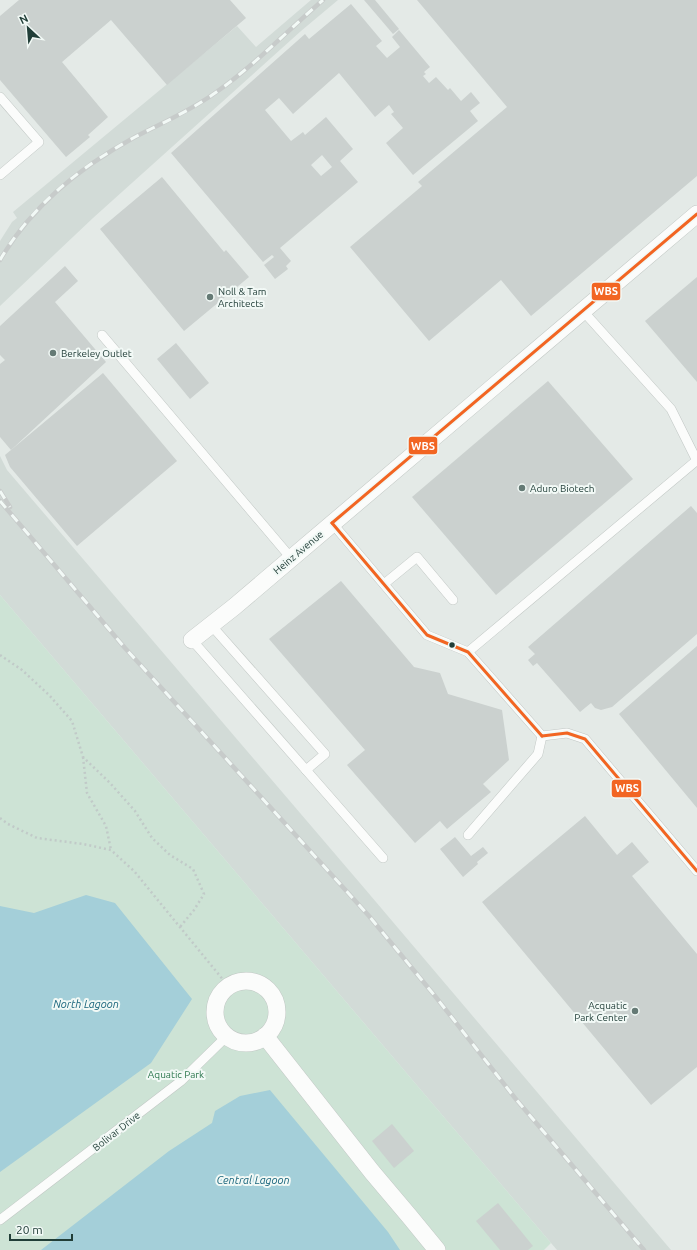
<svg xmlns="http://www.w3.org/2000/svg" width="697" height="1250" viewBox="0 0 697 1250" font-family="Ubuntu,sans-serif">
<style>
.built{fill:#d2dbd7}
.green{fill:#cde3d5}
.water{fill:#a4cfd9}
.building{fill:#cbd1cf;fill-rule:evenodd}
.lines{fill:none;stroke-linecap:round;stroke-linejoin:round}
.service-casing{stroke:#c1c7c4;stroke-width:10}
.minor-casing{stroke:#c1c7c4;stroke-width:18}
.path{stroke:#c1cac8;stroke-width:2.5;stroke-dasharray:2 3;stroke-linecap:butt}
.service{stroke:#fbfcfb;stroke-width:9}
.minor{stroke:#fbfcfb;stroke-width:17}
.rail-casing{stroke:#c7cbca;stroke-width:4.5}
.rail{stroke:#f2f9f6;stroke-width:3;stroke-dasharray:9;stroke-linecap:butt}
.bus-1-casing{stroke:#f2f9f6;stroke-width:6}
.bus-1{stroke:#f26522;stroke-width:3}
.poi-dot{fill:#657a75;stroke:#f2f9f6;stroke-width:1.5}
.bus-dot{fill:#213e38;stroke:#f2f9f6;stroke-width:1.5}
.labels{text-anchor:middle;stroke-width:4;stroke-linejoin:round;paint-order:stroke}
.poi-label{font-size:10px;fill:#213e38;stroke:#f2f9f6;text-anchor:start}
.street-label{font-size:10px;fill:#213e38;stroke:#f2f9f6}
.park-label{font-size:10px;fill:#2a764c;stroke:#f2f9f6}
.water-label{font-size:11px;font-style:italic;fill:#19657c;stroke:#f2f9f6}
.line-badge{stroke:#f2f9f6;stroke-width:1.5}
.badge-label{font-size:11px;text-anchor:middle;font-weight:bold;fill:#fff}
</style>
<rect width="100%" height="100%" fill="#e4eae7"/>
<g class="built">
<polygon points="311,0 338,0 301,31 93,218 0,306 0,241 12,222 17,218 13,212 237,26 256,47"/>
<polygon points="0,456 7,470 365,889 671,1250 557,1250 0,595"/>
</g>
<polygon class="green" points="0,595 551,1243 544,1250 0,1250"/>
<g class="water">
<polygon points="86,895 115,903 192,999 151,1063 0,1172 0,906 34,913"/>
<polygon points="270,1090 388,1232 400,1250 41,1250 169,1151 212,1123 215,1111 240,1096"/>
</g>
<g class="building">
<polygon points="19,0 230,0 246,18 167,85 111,20 62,62 108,117 88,135 90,137 66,157 0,80 0,16"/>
<polygon points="364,0 375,0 399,29 393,34"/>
<polygon points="417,0 697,0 697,176 531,316 501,280 429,341 350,247 422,186 418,182 507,107"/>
<path d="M351,4l31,37 -6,5 11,12 13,-11 -8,-10 7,-7 31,37 -6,5 2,2 -3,2 6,7 7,-6 12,13 2,-2 11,13 10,-9 9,11 -10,8 8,10 -65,54 -27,-32 17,-15 -12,-14 3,-2 -5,-7 -14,12 -36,-44 -46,41 -14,-16 -14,12 26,31 12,-9 2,3 21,-18 27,32 -13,12 18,21 -78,66 11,13 -5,5 2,3 -13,10 -11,-14 10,-8 -2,-2 -9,7 -92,-109 134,-119 4,5zM322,155l10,12 -11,9 -10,-11z"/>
<polygon points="162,177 224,252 226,250 249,277 184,331 100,229"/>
<polygon points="65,266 78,281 55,302 106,362 11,450 0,437 0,364 5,360 0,355 0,326"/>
<polygon points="697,277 697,382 645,321"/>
<polygon points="176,343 209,383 190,399 157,359"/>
<polygon points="103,373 177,461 77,546 10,467 5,455"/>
<polygon points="548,381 633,479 496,595 412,497"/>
<polygon points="691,506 697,513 697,634 612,707 601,710 595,708 591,703 580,712 537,663 533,666 528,660 535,654 528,647"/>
<polygon points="341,581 414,667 440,673 448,694 502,710 509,760 483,784 491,792 447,829 440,821 415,843 347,765 365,750 269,639"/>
<polygon points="697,646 697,808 619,714"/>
<polygon points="585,816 617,855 632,842 649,862 632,876 697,954 697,1067 651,1105 482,902"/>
<polygon points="455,837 471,856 483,847 488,853 477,862 478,864 463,877 440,849"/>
<polygon points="392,1124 414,1151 394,1168 372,1141"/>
<polygon points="498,1203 533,1246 528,1250 500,1250 476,1221"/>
</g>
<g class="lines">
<defs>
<g id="service">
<polyline points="0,97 39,142 0,175"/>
<polyline points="583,311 671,409 697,461"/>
<polyline points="102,335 291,558"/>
<polyline points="332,523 427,635 468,652 542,736"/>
<polyline points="384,584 417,557 453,600"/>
<polyline points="211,625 325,754 306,770 383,858"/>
<polyline points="192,640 306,770"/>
<polyline points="468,652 696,461"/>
<polyline points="542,736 567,733 585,739 697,871"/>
<polyline points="468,835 538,754 542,736"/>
<polyline points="0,1220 181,1081 227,1036"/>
</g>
<g id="minor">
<polyline points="192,640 234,607 697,214"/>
<circle cx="246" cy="1012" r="31"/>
<polyline points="265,1036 372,1172 410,1217 437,1250"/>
</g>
</defs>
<use href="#service" class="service-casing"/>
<use href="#minor" class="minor-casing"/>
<g class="path">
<polyline points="0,655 22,670 49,695 72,721 83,757 110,783 135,811 152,838 170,855 193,869 204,894 194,910 180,927"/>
<polyline points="83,757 87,793 106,826 111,850"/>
<polyline points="0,818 8,824 37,838 83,844 111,850 134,871 229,987"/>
</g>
<use href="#service" class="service"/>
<use href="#minor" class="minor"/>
<defs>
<g id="rail">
<path d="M0,260c32,-55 80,-93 135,-123 27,-14 55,-26 80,-44 39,-27 72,-62 108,-93"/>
<polyline points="0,491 10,507"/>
<polyline points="0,501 125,648 302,842 369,916 435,996 515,1098 644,1250"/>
</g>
</defs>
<use href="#rail" class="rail-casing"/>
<use href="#rail" class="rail"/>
<defs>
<g id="bus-1">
<polyline points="332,523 697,214"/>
<polyline points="332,523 427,635 468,652 542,736"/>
<polyline points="542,736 567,733 585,739 697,871"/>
</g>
</defs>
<use href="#bus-1" class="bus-1-casing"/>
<use href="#bus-1" class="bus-1"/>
</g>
<g class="poi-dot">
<circle cx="210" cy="297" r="4"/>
<circle cx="53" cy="353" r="4"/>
<circle cx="522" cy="488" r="4"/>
<circle cx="635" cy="1011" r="4"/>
</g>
<circle class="bus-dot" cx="452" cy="645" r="3.5"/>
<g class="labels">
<g class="poi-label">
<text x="218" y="295">Noll &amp; Tam<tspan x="218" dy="12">Architects</tspan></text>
<text x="61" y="357">Berkeley Outlet</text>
<text x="530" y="492">Aduro Biotech</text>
<text x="627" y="1009" text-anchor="end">Acquatic<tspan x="627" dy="12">Park Center</tspan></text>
</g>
<g class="street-label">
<text transform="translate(298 552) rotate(-40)" y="4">Heinz Avenue</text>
<text transform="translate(116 1131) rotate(-38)" y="4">Bolivar Drive</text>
</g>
<g class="park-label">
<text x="176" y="1078">Aquatic Park</text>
</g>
<g class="water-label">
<text x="86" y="1008">North Lagoon</text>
<text x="253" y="1184">Central Lagoon</text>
</g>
</g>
<g class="line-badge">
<rect x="591" y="282" width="30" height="19" rx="4" fill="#f26522"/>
<rect x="408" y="436" width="30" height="19" rx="4" fill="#f26522"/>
<rect x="611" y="779" width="31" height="19" rx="4" fill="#f26522"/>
</g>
<g class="badge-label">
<text x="606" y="295">WBS</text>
<text x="423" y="450">WBS</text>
<text x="627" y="792">WBS</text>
</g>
<g transform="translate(28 28) rotate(334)" stroke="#f2f9f6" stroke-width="3" paint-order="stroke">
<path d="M0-3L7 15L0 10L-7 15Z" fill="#213e38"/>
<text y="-6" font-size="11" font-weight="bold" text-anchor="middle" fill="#213e38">N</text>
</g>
<path d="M10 1234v6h62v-6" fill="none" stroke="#213e38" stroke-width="2"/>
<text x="16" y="1234" font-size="12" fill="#213e38" stroke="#f2f9f6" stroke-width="3" paint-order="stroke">20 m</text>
</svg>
